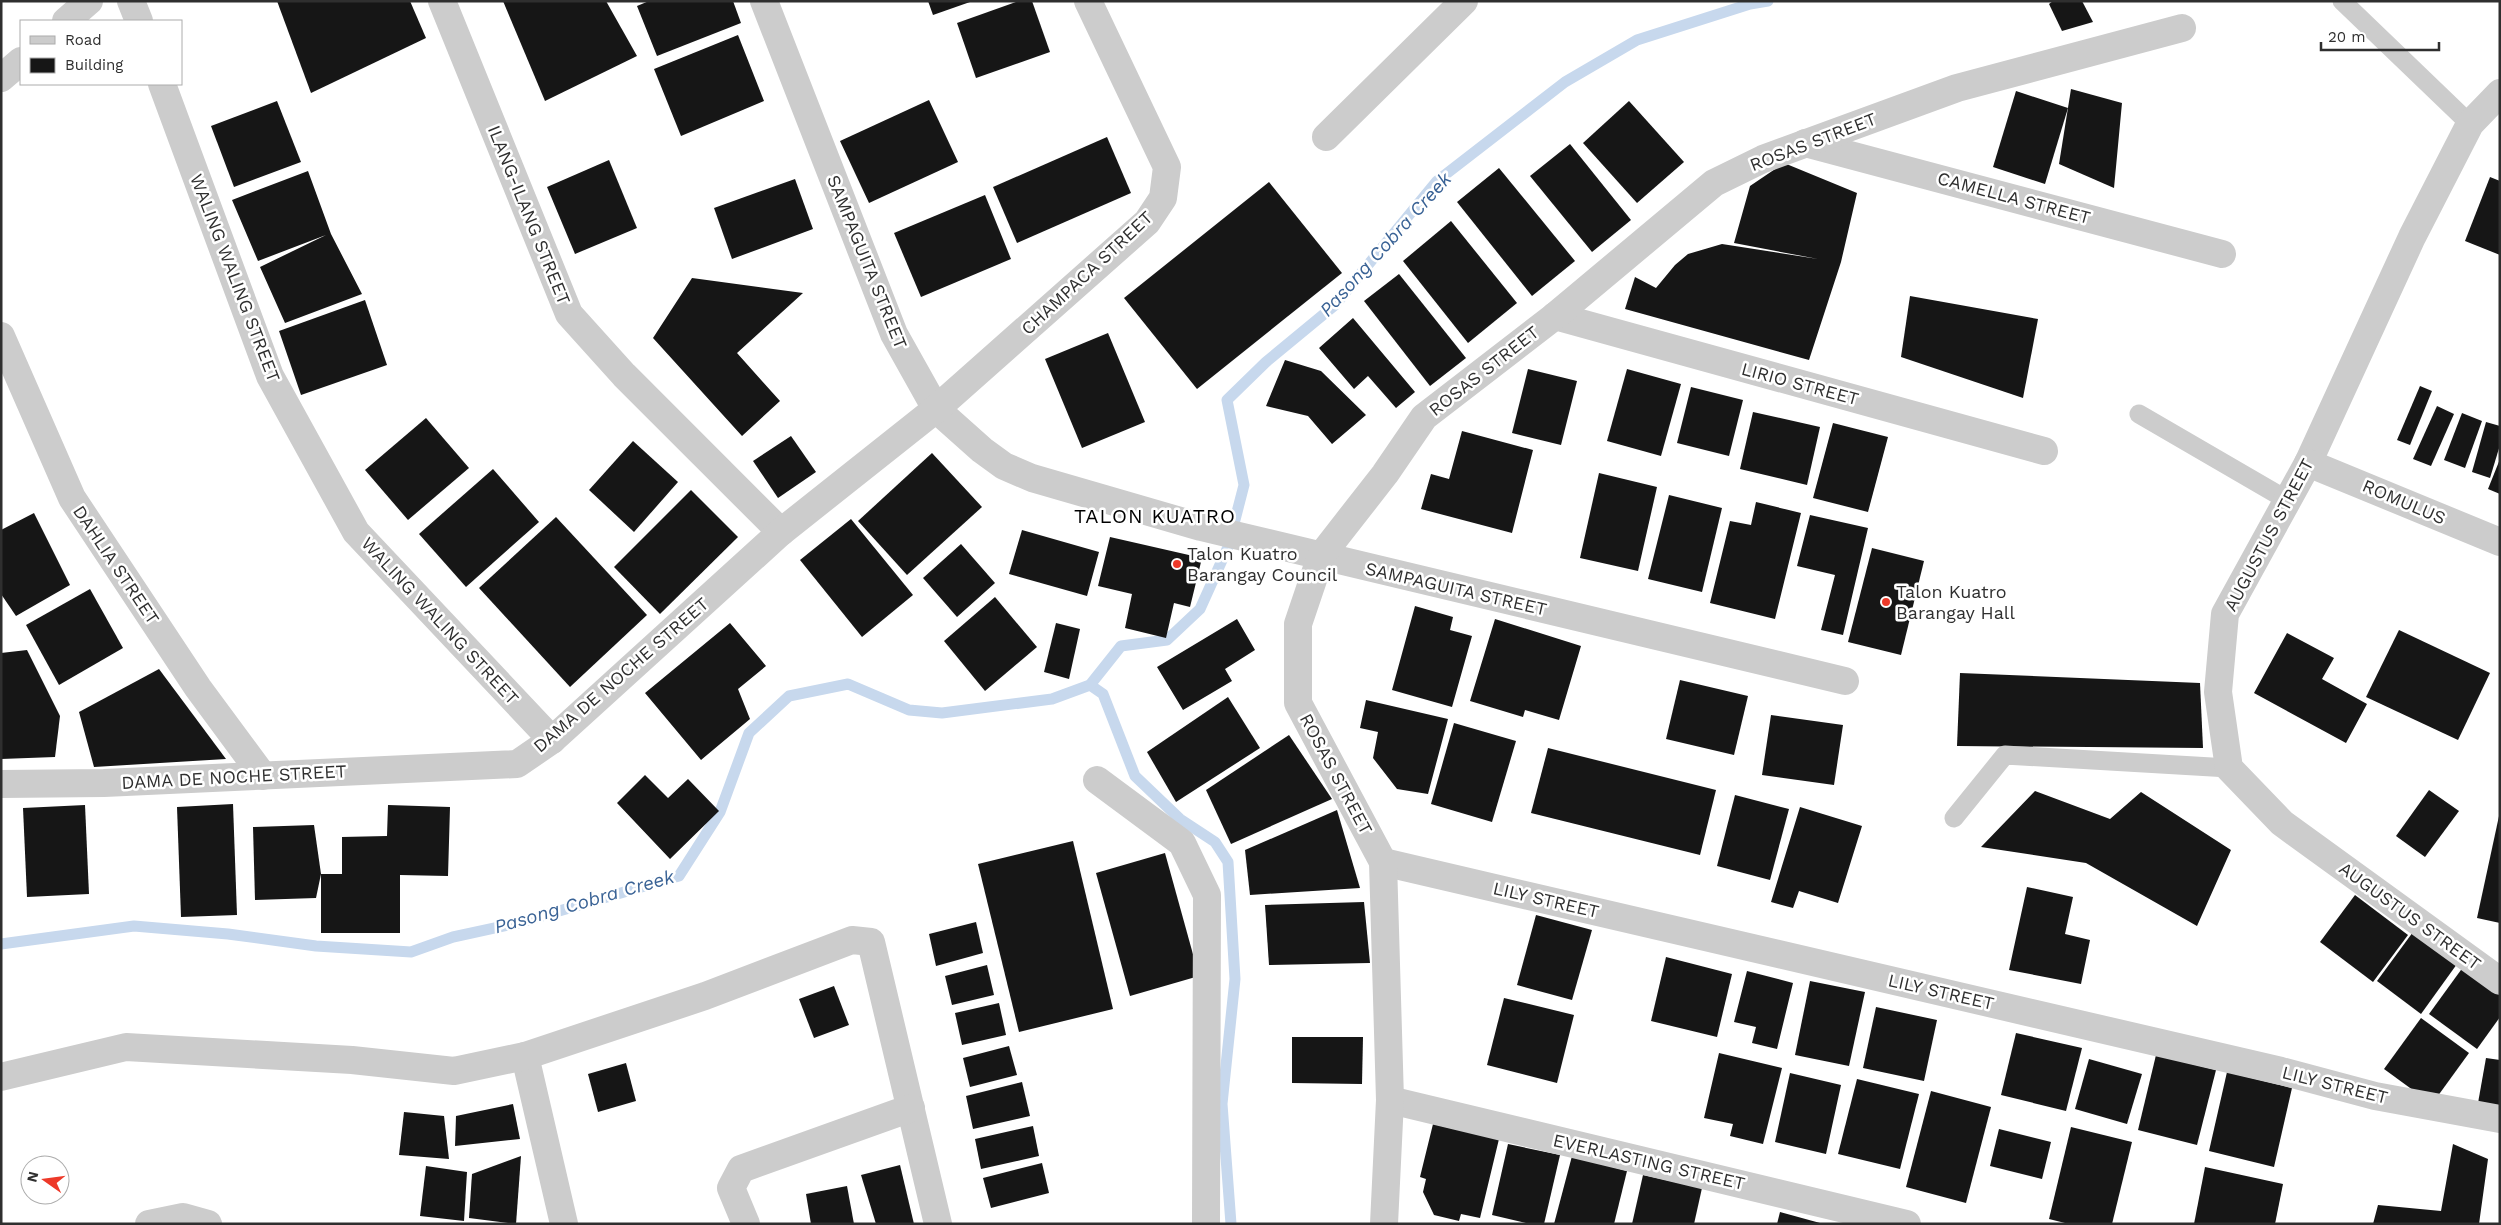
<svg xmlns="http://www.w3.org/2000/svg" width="2501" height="1225" viewBox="0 0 2501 1225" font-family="'Work Sans',sans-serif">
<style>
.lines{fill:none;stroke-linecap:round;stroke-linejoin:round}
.stream{stroke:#c7d8ed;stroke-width:11}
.building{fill:#161616}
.service{stroke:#ccc;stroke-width:19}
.minor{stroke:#ccc;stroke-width:28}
.poi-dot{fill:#ed3929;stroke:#fff;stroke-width:2}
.labels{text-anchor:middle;stroke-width:5;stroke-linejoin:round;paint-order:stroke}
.street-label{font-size:18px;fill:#2f2f2f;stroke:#fff}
.poi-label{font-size:18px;fill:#2f2f2f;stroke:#fff;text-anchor:start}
.water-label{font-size:19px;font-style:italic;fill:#396295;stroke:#fff}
.quarter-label{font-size:20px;letter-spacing:1px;fill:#000;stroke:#fff}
</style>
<rect width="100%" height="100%" fill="#fff"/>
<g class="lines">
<g class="stream">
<polyline points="1090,685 1103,694 1135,776 1180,819 1215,842 1228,862 1235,979 1222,1104 1231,1224"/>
<polyline points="1,944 134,926 228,934 316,946 411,952 453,937 518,923 679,876 720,812 749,733 789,696 848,684 909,710 942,713 1052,699 1090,685 1121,646 1167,640 1200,609 1228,547 1244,485 1227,400 1266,362 1335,305 1437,181 1565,82 1637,40 1750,4 1768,1"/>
</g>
</g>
<g class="building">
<polygon points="277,1 410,1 426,38 311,93"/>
<polygon points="503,1 606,1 637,56 545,101"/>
<polygon points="649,1 733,1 741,23 657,56 637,6"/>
<polygon points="928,1 970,1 970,2 933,15"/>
<polygon points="1019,1 1032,1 1050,52 976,78 957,23"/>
<polygon points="2053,1 2082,1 2093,22 2062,31 2049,4"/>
<polygon points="738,35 764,101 681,136 654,69"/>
<polygon points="2071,89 2122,103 2114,188 2059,164"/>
<polygon points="2016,91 2068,108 2045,184 1993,167"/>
<polygon points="929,100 958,162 869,203 840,141"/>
<polygon points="277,101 301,162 234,187 211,126"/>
<polygon points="1629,101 1684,162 1637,203 1583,143"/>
<polygon points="1107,137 1131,193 1017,243 993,187"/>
<polygon points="1570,144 1631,220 1592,252 1530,176"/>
<polygon points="609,160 637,228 575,254 547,187"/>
<polygon points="1784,163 1857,193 1841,262 1809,360 1625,309 1635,277 1656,288 1675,265 1688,254 1722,244 1818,259 1734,243 1750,186"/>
<polygon points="1499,168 1575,261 1532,296 1457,202"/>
<polygon points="308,171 331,234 362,294 285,323 260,267 326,235 258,261 232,200"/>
<polygon points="2490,177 2500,181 2500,255 2465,241"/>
<polygon points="795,179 813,229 732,259 714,208"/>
<polygon points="1269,182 1342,273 1197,389 1124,298"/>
<polygon points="985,195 1011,259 921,297 894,233"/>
<polygon points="1451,221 1517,303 1468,343 1403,261"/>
<polygon points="1399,274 1466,358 1430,386 1364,301"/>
<polygon points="692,278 803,293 737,353 780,401 742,436 653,338"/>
<polygon points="1910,296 2038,319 2023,398 1901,357"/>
<polygon points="365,300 387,365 301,395 279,331"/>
<polygon points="1353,318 1415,392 1396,408 1368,376 1354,389 1319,348"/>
<polygon points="1108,333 1145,422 1082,448 1045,359"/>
<polygon points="1285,360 1321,371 1366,415 1332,444 1308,416 1266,406"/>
<polygon points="1528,369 1577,381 1561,445 1512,433"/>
<polygon points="1627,369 1681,384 1661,456 1607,441"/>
<polygon points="2420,386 2432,391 2410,445 2397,440"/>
<polygon points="1691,387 1743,400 1729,456 1677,443"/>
<polygon points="2437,406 2454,414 2431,466 2413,459"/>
<polygon points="1753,412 1820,427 1807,485 1740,469"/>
<polygon points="2462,413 2482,421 2465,468 2444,460"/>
<polygon points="426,418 469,468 408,520 365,470"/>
<polygon points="2486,422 2500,426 2500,445 2490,478 2472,472"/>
<polygon points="1833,423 1888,437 1868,512 1813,498"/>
<polygon points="1462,431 1533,450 1512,533 1421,509 1431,474 1449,479"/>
<polygon points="791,436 816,472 778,498 753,461"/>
<polygon points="633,441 678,482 634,532 589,490"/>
<polygon points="932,453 982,507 907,575 858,521"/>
<polygon points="2500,459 2500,494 2488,489"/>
<polygon points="493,469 539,522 466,587 419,534"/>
<polygon points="1599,473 1657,487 1638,571 1580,558"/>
<polygon points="691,490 738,537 660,614 614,567"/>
<polygon points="1669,495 1722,508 1702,592 1648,579"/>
<polygon points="1756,502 1801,513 1775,619 1710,603 1730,521 1751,525"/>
<polygon points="34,513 70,585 16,616 1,594 1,530"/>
<polygon points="1810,515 1868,528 1843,635 1821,630 1835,575 1797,566"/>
<polygon points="556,517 647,615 570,687 479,588"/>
<polygon points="851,519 913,595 862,637 800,560"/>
<polygon points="1022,530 1099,552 1087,596 1009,574"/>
<polygon points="1110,537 1202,558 1190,607 1174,603 1166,638 1125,628 1132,594 1098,586"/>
<polygon points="961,544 995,583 957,617 923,578"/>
<polygon points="1872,548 1924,561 1901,655 1848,642"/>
<polygon points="90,589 123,648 59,685 26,625"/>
<polygon points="995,597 1037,647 985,691 944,641"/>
<polygon points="1415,606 1453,617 1450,630 1472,636 1452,707 1392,690"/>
<polygon points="1237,619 1255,650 1225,669 1232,681 1183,710 1157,667"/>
<polygon points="1495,619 1581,646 1559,720 1525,710 1523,717 1470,701"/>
<polygon points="730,623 766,666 738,689 750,719 701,760 645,693"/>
<polygon points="1056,623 1080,629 1069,679 1044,672"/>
<polygon points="2399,630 2490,673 2458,740 2366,697"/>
<polygon points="2287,633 2334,658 2322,679 2367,704 2346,743 2254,693"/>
<polygon points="27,650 60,716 55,757 1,759 1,653"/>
<polygon points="159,669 226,759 94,767 79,712"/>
<polygon points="1960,673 2200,683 2203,748 1957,746"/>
<polygon points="1680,680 1748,696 1734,755 1666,739"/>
<polygon points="1228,697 1260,748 1176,802 1147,752"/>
<polygon points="1366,700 1448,719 1428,794 1397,789 1373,758 1378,732 1360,728"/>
<polygon points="1771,715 1843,725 1834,785 1762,775"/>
<polygon points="1454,723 1516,741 1492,822 1431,804"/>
<polygon points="1289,735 1332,799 1231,844 1206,790"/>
<polygon points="1548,748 1716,790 1700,855 1531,813"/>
<polygon points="645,775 668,798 688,779 719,811 670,859 617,803"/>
<polygon points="2429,790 2459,811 2425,857 2396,836"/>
<polygon points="2035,791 2110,819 2141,792 2231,850 2197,926 2086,863 1981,847"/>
<polygon points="1735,795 1789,809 1770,880 1717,866"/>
<polygon points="233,804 237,915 181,917 177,807"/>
<polygon points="85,805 89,894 27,897 23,808"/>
<polygon points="388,805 450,807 448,876 400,875 400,933 321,933 321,874 342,874 342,837 387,836"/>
<polygon points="1800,807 1862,826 1838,903 1799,891 1793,908 1771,902"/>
<polygon points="1337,810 1360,888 1250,895 1245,850"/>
<polygon points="2499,816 2500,816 2500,923 2477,918"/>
<polygon points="314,825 321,874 316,898 255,900 253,827"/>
<polygon points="1073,841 1113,1009 1019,1032 978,864"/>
<polygon points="1165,853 1199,976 1130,996 1096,873"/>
<polygon points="2027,887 2073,897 2065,934 2090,940 2081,984 2009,970"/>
<polygon points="2355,895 2408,935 2373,982 2320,942"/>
<polygon points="1364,902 1370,963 1269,965 1265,905"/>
<polygon points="1536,915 1592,930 1572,1000 1517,985"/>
<polygon points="976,922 983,953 936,966 929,934"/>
<polygon points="2413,932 2457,964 2421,1014 2377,981"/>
<polygon points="1666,957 1732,974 1717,1037 1651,1021"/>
<polygon points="2466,963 2500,987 2500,1017 2477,1049 2429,1014"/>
<polygon points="987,965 994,995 952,1005 945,976"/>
<polygon points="1747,971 1793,983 1777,1049 1752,1043 1756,1027 1734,1022"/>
<polygon points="1810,981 1865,992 1849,1066 1795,1055"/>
<polygon points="834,986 849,1025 814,1038 799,999"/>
<polygon points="1504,998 1574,1015 1557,1083 1487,1065"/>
<polygon points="999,1003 1006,1035 962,1045 955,1013"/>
<polygon points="1876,1007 1937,1020 1924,1081 1863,1068"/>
<polygon points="2421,1018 2469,1053 2432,1104 2384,1069"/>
<polygon points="2016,1033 2082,1048 2066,1111 2001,1095"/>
<polygon points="1292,1037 1363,1037 1362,1084 1292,1083"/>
<polygon points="1009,1046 1017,1075 970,1087 963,1058"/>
<polygon points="1719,1053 1782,1068 1763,1144 1730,1136 1733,1124 1704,1118"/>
<polygon points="2156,1055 2216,1070 2197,1145 2138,1130"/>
<polygon points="2486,1058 2500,1060 2500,1108 2478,1103"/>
<polygon points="2089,1059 2142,1074 2127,1124 2075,1109"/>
<polygon points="626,1063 636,1101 598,1112 588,1074"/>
<polygon points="2227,1072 2292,1088 2274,1167 2209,1151"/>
<polygon points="1790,1073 1841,1085 1826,1154 1775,1142"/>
<polygon points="1857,1079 1919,1094 1900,1169 1838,1154"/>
<polygon points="1022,1082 1030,1116 973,1129 966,1096"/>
<polygon points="1931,1091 1991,1107 1966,1203 1906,1187"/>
<polygon points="513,1104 520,1139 455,1146 456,1116"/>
<polygon points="404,1112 444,1116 449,1159 399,1155"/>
<polygon points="1433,1124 1499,1139 1480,1218 1461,1214 1459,1221 1434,1215 1423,1192 1426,1179 1420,1177"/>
<polygon points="1033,1126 1039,1156 981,1169 975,1139"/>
<polygon points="2071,1127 2132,1142 2112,1224 2069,1224 2049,1219"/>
<polygon points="1999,1129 2051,1142 2042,1179 1990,1166"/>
<polygon points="1508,1144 1560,1155 1544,1224 1530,1224 1492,1215"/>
<polygon points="2453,1144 2488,1159 2479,1224 2373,1224 2378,1205 2441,1211"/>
<polygon points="521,1156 516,1224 469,1218 472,1174"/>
<polygon points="1572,1156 1627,1171 1614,1224 1554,1224"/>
<polygon points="1042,1163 1049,1193 991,1208 983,1178"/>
<polygon points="900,1165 914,1224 876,1224 861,1175"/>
<polygon points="426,1166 467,1172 464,1221 420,1216"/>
<polygon points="2205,1167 2283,1184 2275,1224 2194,1224"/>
<polygon points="1643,1175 1702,1188 1694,1224 1632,1224"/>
<polygon points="847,1186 854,1224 811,1224 806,1194"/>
<polygon points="1780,1212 1820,1223 1820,1224 1777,1224"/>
</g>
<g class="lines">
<g class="service">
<polyline points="2342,1 2470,124"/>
<polyline points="2139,414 2287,500"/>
<polyline points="1954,818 2005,755 2229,768"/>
</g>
<g class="minor">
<polyline points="131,1 139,21"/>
<polyline points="442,1 569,314 624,375 781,532"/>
<polyline points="764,1 894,334 936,409 982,450 1004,466 1032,478 1201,527 1845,681"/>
<polyline points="66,21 89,1"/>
<polyline points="1,78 21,61"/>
<polyline points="162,84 270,376 356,532 552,740"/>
<polyline points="2500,93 2470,124 2412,237 2308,463 2225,614 2218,692 2229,768 2282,823 2500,981"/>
<polyline points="1326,137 1464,1"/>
<polyline points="1805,143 2222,254"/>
<polyline points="1555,316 2044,451"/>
<polyline points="1,336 72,498 198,688 263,776"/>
<polyline points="2308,463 2500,542"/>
<polyline points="1097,780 1182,843 1207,895 1206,1224"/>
<polyline points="1,784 104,783 517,764 552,740 781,532 936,409 1147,222 1163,198 1167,167 1088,1"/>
<polyline points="1383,862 2281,1071 2375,1096 2500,1119"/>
<polyline points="525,1056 564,1224"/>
<polyline points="1,1077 126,1047 352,1060 454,1071 525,1056 705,996 852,940 871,942 938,1224"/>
<polyline points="1390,1100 1907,1224"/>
<polyline points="149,1224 183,1217 208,1224"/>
<polyline points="746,1224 731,1188 741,1169 911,1108"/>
<polyline points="1384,1224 1390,1100 1383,862 1298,703 1298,624 1321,556 1385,474 1424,417 1555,316 1714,183 1763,159 1957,88 2182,28"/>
</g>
</g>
<g class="poi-dot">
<circle cx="1177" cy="564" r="5"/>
<circle cx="1886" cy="602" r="5"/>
</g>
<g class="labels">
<g class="street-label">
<text transform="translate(1813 142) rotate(-21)" y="6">ROSAS STREET</text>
<text transform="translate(2014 198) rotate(15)" y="6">CAMELLA STREET</text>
<text transform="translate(529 215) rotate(68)" y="6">ILANG-ILANG STREET</text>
<text transform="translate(867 262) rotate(68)" y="6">SAMPAGUITA STREET</text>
<text transform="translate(1087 273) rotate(-43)" y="6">CHAMPACA STREET</text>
<text transform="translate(235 278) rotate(69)" y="6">WALING WALING STREET</text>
<text transform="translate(1484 371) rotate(-38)" y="6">ROSAS STREET</text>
<text transform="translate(1800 384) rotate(15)" y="6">LIRIO STREET</text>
<text transform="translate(2404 502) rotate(23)" y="6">ROMULUS</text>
<text transform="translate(2269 535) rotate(-62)" y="6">AUGUSTUS STREET</text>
<text transform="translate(116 565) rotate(56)" y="6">DAHLIA STREET</text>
<text transform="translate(1456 589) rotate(13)" y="6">SAMPAGUITA STREET</text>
<text transform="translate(440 621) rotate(47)" y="6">WALING WALING STREET</text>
<text transform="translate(621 675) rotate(-41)" y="6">DAMA DE NOCHE STREET</text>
<text transform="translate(1336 774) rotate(62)" y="6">ROSAS STREET</text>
<text transform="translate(234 777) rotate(-3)" y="6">DAMA DE NOCHE STREET</text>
<text transform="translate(1546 900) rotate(13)" y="6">LILY STREET</text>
<text transform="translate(2410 916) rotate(36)" y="6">AUGUSTUS STREET</text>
<text transform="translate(1941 992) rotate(13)" y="6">LILY STREET</text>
<text transform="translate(2335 1085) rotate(14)" y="6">LILY STREET</text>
<text transform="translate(1649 1162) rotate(13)" y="6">EVERLASTING STREET</text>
</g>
<g class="poi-label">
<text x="1187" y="560">Talon Kuatro<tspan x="1187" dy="21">Barangay Council</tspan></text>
<text x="1896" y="598">Talon Kuatro<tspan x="1896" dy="21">Barangay Hall</tspan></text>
</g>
<g class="water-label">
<text transform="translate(1385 244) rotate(-48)" y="7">Pasong Cobra Creek</text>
<text transform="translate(584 901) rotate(-16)" y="7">Pasong Cobra Creek</text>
</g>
<g class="quarter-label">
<text x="1155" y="523">TALON KUATRO</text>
</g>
</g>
<rect width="2501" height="1225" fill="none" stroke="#2f2f2f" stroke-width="5"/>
<rect x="20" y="20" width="162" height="65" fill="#ffffff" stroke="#acacac"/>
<rect x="30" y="36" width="25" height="8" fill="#cccccc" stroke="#acacac"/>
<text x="65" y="45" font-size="15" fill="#2f2f2f">Road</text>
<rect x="30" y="58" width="25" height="15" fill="#161616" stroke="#acacac"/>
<text x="65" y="70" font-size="15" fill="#2f2f2f">Building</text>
<g transform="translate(45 1180) rotate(284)"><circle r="24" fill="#ffffff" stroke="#acacac"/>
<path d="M0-4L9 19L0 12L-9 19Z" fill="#ed3929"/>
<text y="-8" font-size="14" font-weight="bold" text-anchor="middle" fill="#2f2f2f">N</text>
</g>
<path d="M2321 42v8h118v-8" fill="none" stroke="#2f2f2f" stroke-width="2.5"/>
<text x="2328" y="42" font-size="15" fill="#2f2f2f" stroke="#ffffff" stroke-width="4" paint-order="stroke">20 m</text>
</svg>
